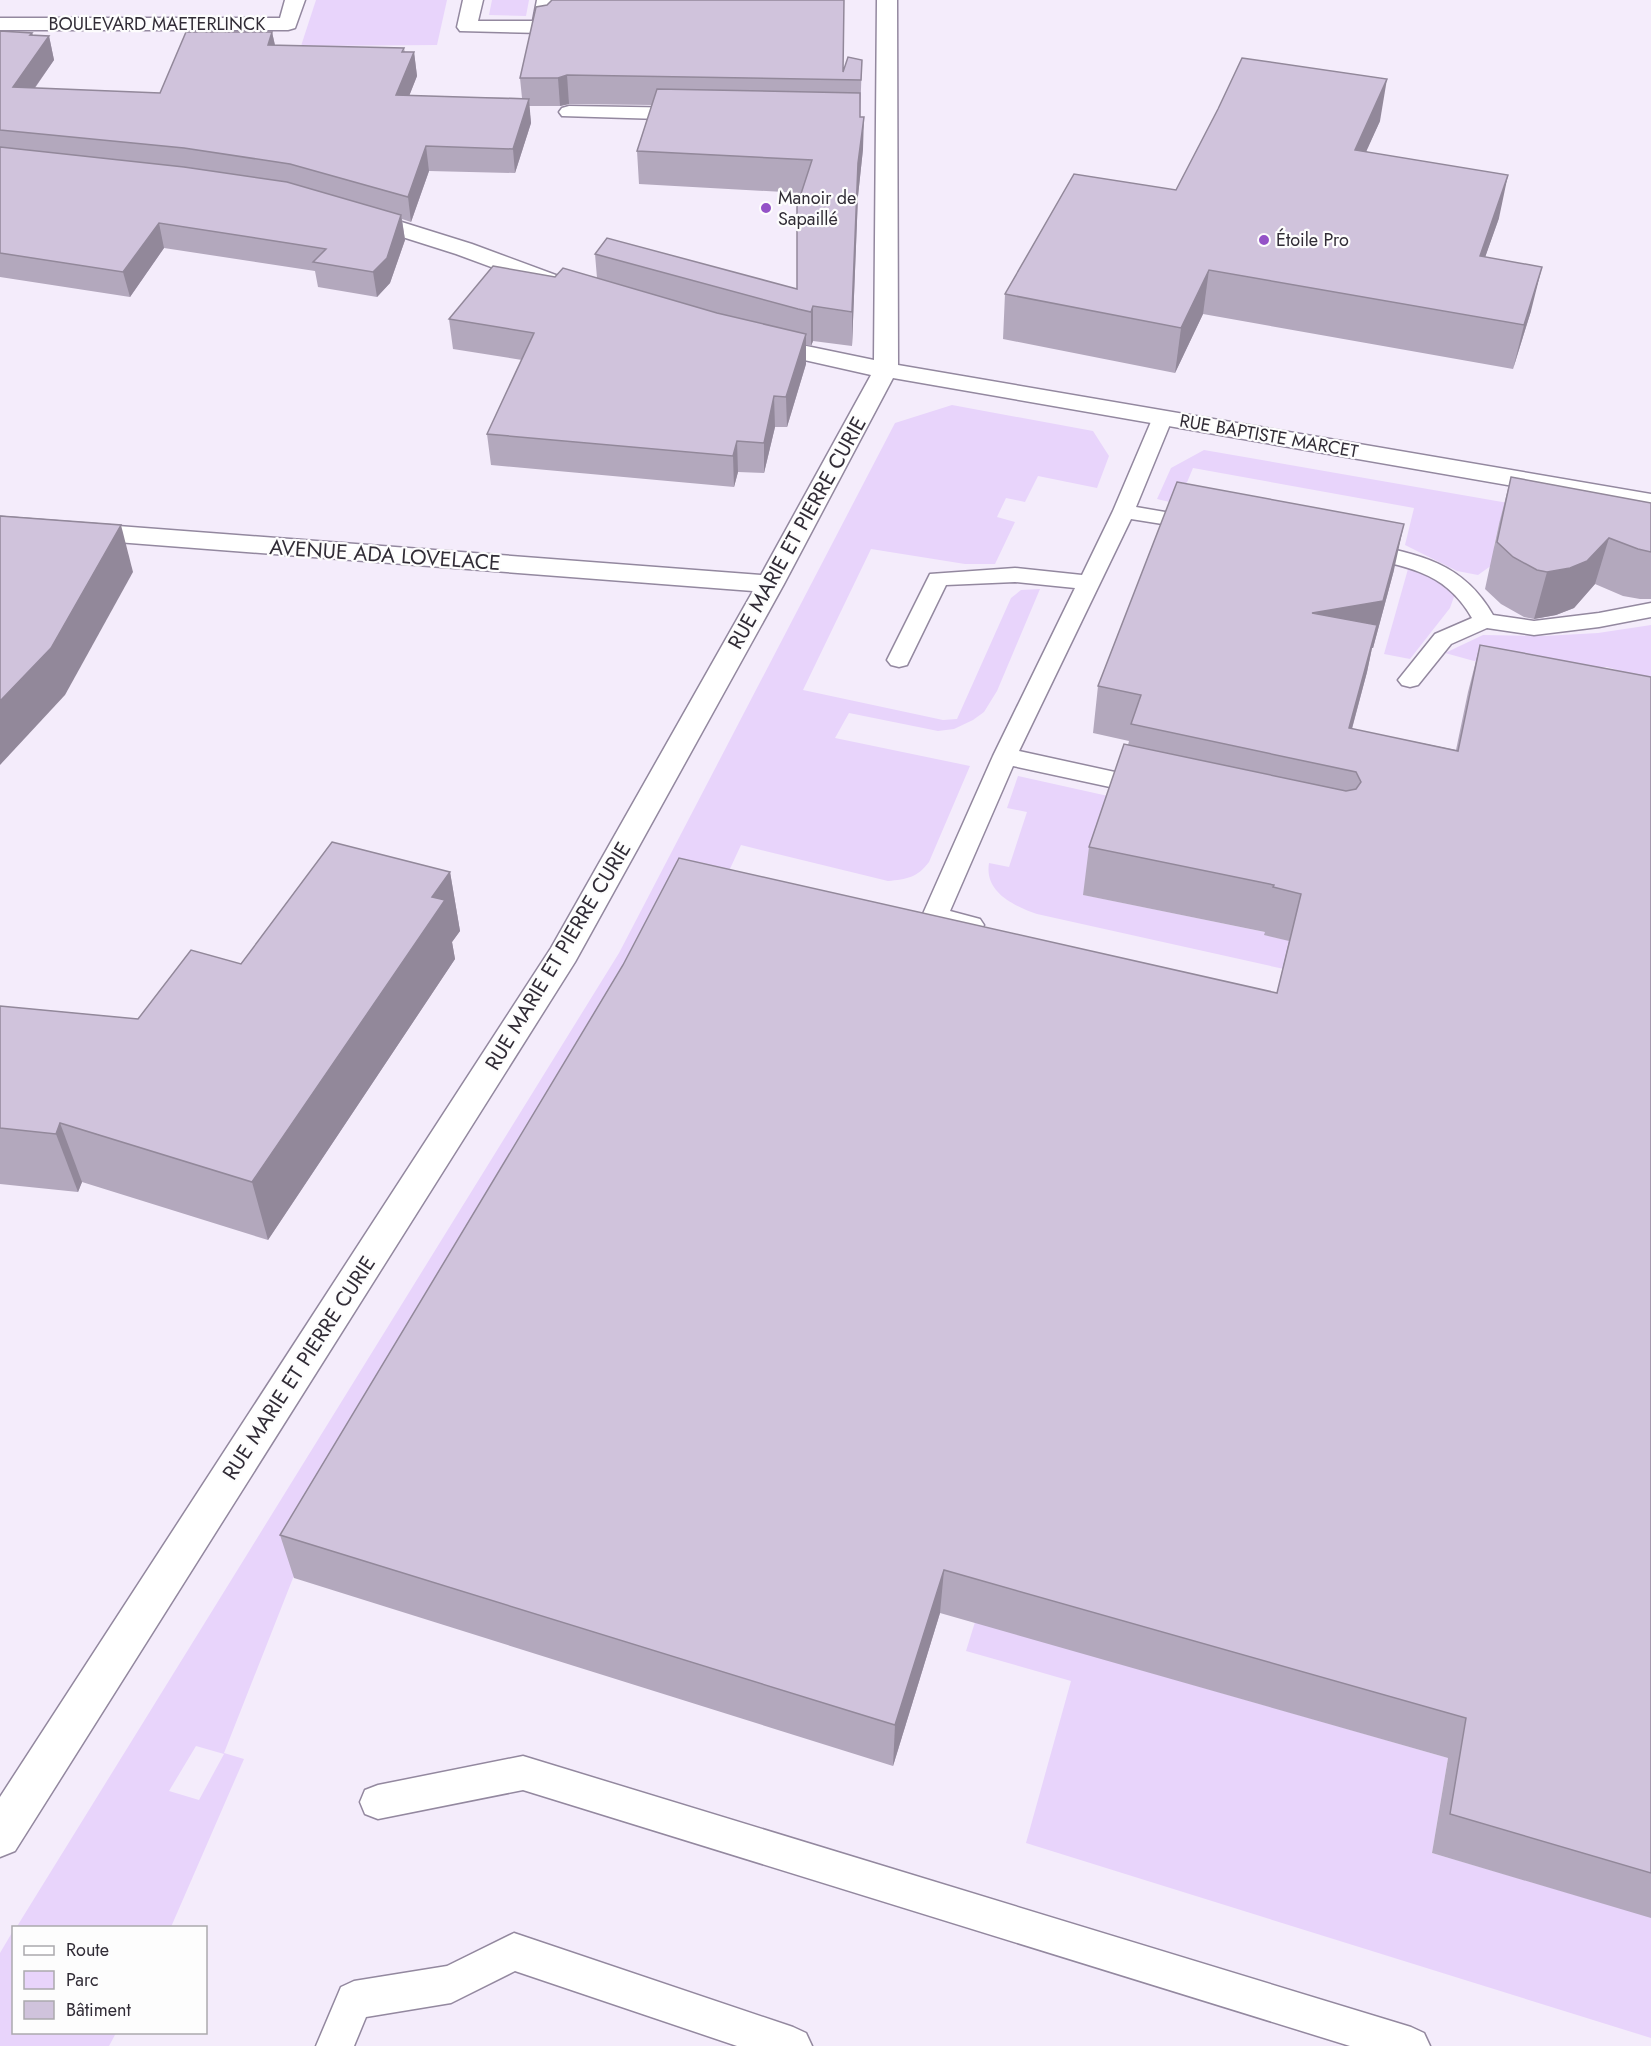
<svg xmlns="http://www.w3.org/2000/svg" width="1651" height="2046" viewBox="0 0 1651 2046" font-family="Jost,sans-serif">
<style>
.green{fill:#e8d4fb;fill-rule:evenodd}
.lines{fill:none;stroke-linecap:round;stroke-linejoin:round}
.lane-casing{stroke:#93889f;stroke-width:3}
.street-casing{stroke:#93889f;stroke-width:3}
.lane{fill:#fff;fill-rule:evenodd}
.street{fill:#fff;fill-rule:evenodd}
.wall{fill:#b3a8bd}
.shaded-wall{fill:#92889a}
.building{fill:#d0c3dc;stroke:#92889a;stroke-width:1.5}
.poi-dot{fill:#9452c7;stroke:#fdfdfd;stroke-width:2}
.labels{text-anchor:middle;stroke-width:4.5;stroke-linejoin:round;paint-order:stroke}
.far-street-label{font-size:18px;fill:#312c36;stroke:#fdfdfd}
.far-poi-label{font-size:18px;fill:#312c36;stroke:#fdfdfd;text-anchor:start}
.street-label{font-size:21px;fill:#312c36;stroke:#fdfdfd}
</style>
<rect width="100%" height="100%" fill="#f4ecfb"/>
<g class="green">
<polygon points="316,0 447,0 437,45 301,46"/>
<polygon points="492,0 529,0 526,16 489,15"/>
<path d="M952,405l141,26 16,25 -12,32 -59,-12 -13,26 -19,-4 -9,19 18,5 -20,42h-30l-94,-15 -68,141 140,30 14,-1 54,-121 10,-8 19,-1 -43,102 -13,21 -11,8 -19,9 -16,2 -89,-18 -14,25 135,28 -41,96c-12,16 -22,17 -41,19l-147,-36 -31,67 -417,666 -69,175 20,6 -73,168 -155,1 603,-975 276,-530zM196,1746l28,8 -25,46 -30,-9z"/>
<polygon points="1204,450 1508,503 1499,524 1494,546 1502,558 1478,575 1457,571 1405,545 1414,508 1193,468 1178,504 1157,499 1171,468"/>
<polygon points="1408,569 1444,583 1455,594 1450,608 1410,659 1384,654"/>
<polygon points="1651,625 1651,680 1607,667 1548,669 1485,664 1445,653 1483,635 1544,636 1598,633"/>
<path d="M1018,776l90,20 -24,99 181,37v3l26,6 -7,28 -247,-55c-22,-8 -53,-21 -48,-51l20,4 18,-55 -20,-4z"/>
<polygon points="975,1622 1448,1758 1432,1853 1651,1917 1651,2038 1026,1843 1071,1681 966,1651"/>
<polygon points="13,1931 14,2032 116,2033 109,2046 0,2046 0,1953"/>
</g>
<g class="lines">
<defs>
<g id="lane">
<polygon points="1163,411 1170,413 1173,417 1136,507 1200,518 1208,519 1211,524 1208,529 1200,530 1131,519 1019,751 1147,779 1156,781 1159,787 1156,793 1147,795 1013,766 950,911 980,919 984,925 980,931 971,934 926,922 922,916 993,756 1075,588 1015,582 946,585 907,665 899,667 891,665 887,660 930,574 1015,568 1082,575 1113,511 1153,417 1156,413"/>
<path d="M1362,543c56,11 101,19 131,72l41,6 65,-8 52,-10v14l-52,10 -65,8 -47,-7 -36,16 -33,41 -8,2 -8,-2 -4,-5 37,-46 37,-16c-28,-49 -68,-51 -118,-63l-3,-5 3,-5z"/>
<polygon points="523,1756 1411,2027 1424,2033 1430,2046 1350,2046 523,1790 378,1819 365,1814 360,1802 365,1790 378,1785"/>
<polygon points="514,1933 793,2027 806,2033 812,2046 737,2046 515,1971 451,2003 366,2017 354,2046 316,2046 341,1987 354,1981 447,1966"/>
</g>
<g id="street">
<polygon points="285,0 305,0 295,28 288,30 0,30 0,18 280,18"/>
<polygon points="463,0 483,0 478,21 533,21 537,0 557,0 552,27 549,31 542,33 460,31 457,27"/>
<polygon points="877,0 897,0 898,365 1651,494 1651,510 893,378 784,584 575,962 15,1851 0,1857 0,1797 551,948 753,591 0,533 0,517 761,575 871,375 755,349 751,344 755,339 763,337 874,360"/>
<polygon points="569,106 693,108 700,110 703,114 700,118 693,120 562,116 559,112 562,108"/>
<polygon points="360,209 472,244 572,281 576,286 572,291 564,293 556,291 456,254 352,221 349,216 352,211"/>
</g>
</defs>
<use href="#lane" class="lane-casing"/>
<use href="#street" class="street-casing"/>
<use href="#lane" class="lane"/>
<use href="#street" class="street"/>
</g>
<g class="wall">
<polygon points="536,7 844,72 862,60 860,117 863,149 858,196 852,346 813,341 811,346 806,345 806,364 787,427 775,427 764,473 738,472 734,487 491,465 487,434 522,360 453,349 449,319 555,277 597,278 595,254 797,289 801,193 639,184 637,151 652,105 569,104 560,106 529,106 531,123 515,173 429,171 411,222 402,219 405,240 390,283 377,297 318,287 315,271 164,248 130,297 0,277 0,31 32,33 33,35 49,36 54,60 35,88 160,93 272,32 275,45 414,52 417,76 409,96 522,98 520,78"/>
<polygon points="1380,121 1366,151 1499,218 1485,257 1531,311 1513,369 1203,314 1175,373 1003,339 1005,294 1176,190"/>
<polygon points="1511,477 1651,503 1651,599 1640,599 1623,596 1595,584 1574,608 1556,615 1534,619 1524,617 1501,604 1485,589 1499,524"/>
<polygon points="1394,570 1373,648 1372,648 1367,672 1352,729 1456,750 1468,692 1480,645 1651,677 1651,1918 1432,1853 1448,1758 940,1613 893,1766 294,1578 280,1535 1277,993 1289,941 1264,935 1265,932 1083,895 1089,847 1128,745 1129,741 1093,733 1098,686"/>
<polygon points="450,872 460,931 452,942 455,959 268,1240 82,1182 78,1192 0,1184 0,1006 138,1019 241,964"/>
</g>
<g class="shaded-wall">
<polygon points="272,32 277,55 268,45"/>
<polygon points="32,33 37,52 49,36 54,60 19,110 13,87 30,35"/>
<polygon points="404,48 407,70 414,52 417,76 400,119 396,95"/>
<polygon points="567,75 569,104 560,106 558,78"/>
<polygon points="1387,79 1380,121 1348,192 1355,150"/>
<polygon points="529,99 531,123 515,173 513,149"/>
<polygon points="864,117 863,149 858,196 852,346 852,312 858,163"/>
<polygon points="426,146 429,171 411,222 408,197"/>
<polygon points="1508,175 1499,218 1470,300 1480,256"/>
<polygon points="401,215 405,240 390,283 377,297 373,272"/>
<polygon points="159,223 164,248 130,297 123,272"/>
<polygon points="1542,267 1531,311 1513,369 1524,325"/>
<polygon points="1209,270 1203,314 1175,373 1181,328"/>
<polygon points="813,306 813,341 811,346 811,312"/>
<polygon points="806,334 806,364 787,427 786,397"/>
<polygon points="774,396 775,427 764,473 764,443"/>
<polygon points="737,441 738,472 734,487 733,456"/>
<polygon points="1404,524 1394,570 1373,648 1372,648 1367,672 1341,769 1312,613"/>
<polygon points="121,525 133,572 65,695 0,765 0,701"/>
<polygon points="1609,538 1595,584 1574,608 1556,615 1534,619 1547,572"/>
<polygon points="450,872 460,931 452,942 455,959 268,1240 252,1182 432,897"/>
<polygon points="60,1123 82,1182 78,1192 56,1134"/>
<polygon points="944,1570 940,1613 893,1766 895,1725"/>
</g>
<g class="building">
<polygon points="552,0 844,0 843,72 848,57 862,60 861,80 567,75 558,78 520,78 536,7 547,5"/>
<polygon points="0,31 32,33 30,35 49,36 13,87 160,93 186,32 272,32 268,45 404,48 402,52 414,52 396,95 529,99 513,149 426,146 408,197 290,164 184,148 0,130"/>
<polygon points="1242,58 1387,79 1355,150 1508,175 1480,256 1542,267 1524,325 1209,270 1181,328 1005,294 1074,174 1176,190 1218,109"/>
<polygon points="657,89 860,93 860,117 864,117 858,163 852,312 813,306 811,312 798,309 595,254 607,238 797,289 797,206 812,160 637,151"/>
<polygon points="0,147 184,167 287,182 401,215 387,258 373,272 313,262 326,249 159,223 123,272 0,253"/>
<polygon points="493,266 555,277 563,268 717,313 806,334 786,397 774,396 764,443 737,441 733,456 487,434 534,333 449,319"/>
<polygon points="1511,477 1651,503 1651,552 1638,549 1609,538 1587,561 1570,568 1547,572 1537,570 1513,557 1497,542"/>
<polygon points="1177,482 1404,524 1383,601 1312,613 1377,625 1349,728 1458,751 1480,645 1651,677 1651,1873 1450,1814 1466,1718 944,1570 895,1725 280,1535 623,965 679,858 1277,993 1301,894 1273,887 1274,885 1089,847 1124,744 1346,791 1356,789 1361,782 1356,772 1131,724 1141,695 1098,686"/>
<polygon points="0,516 121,525 51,648 0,701"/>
<polygon points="332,842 450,872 432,897 445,900 252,1182 60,1123 56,1134 0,1128 0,1006 138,1019 191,950 241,964"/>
</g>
<g class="poi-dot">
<circle cx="766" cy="208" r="6"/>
<circle cx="1264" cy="240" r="6"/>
</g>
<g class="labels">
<g class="far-street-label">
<text x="157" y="30">BOULEVARD MAETERLINCK</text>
<text transform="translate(1269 436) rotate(10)" y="6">RUE BAPTISTE MARCET</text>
</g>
<g class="far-poi-label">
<text x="778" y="204">Manoir de<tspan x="778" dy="21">Sapaillé</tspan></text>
<text x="1276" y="246">Étoile Pro</text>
</g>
<g class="street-label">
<text transform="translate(797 533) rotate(-61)" y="7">RUE MARIE ET PIERRE CURIE</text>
<text transform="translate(385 555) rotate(4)" y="7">AVENUE ADA LOVELACE</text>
<text transform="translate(558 956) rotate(-59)" y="7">RUE MARIE ET PIERRE CURIE</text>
<text transform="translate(299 1368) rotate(-57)" y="7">RUE MARIE ET PIERRE CURIE</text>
</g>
</g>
<rect x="12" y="1926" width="195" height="108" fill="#fdfdfd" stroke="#aba9ad" stroke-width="1.5"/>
<rect x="24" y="1946" width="30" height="9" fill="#ffffff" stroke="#aba9ad" stroke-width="1.5"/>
<text x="66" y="1956" font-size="18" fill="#312c36">Route</text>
<rect x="24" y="1971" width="30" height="18" fill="#e8d4fb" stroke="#aba9ad" stroke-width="1.5"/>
<text x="66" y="1986" font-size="18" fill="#312c36">Parc</text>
<rect x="24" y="2001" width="30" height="18" fill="#d0c3dc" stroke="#aba9ad" stroke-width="1.5"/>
<text x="66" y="2016" font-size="18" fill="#312c36">Bâtiment</text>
</svg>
